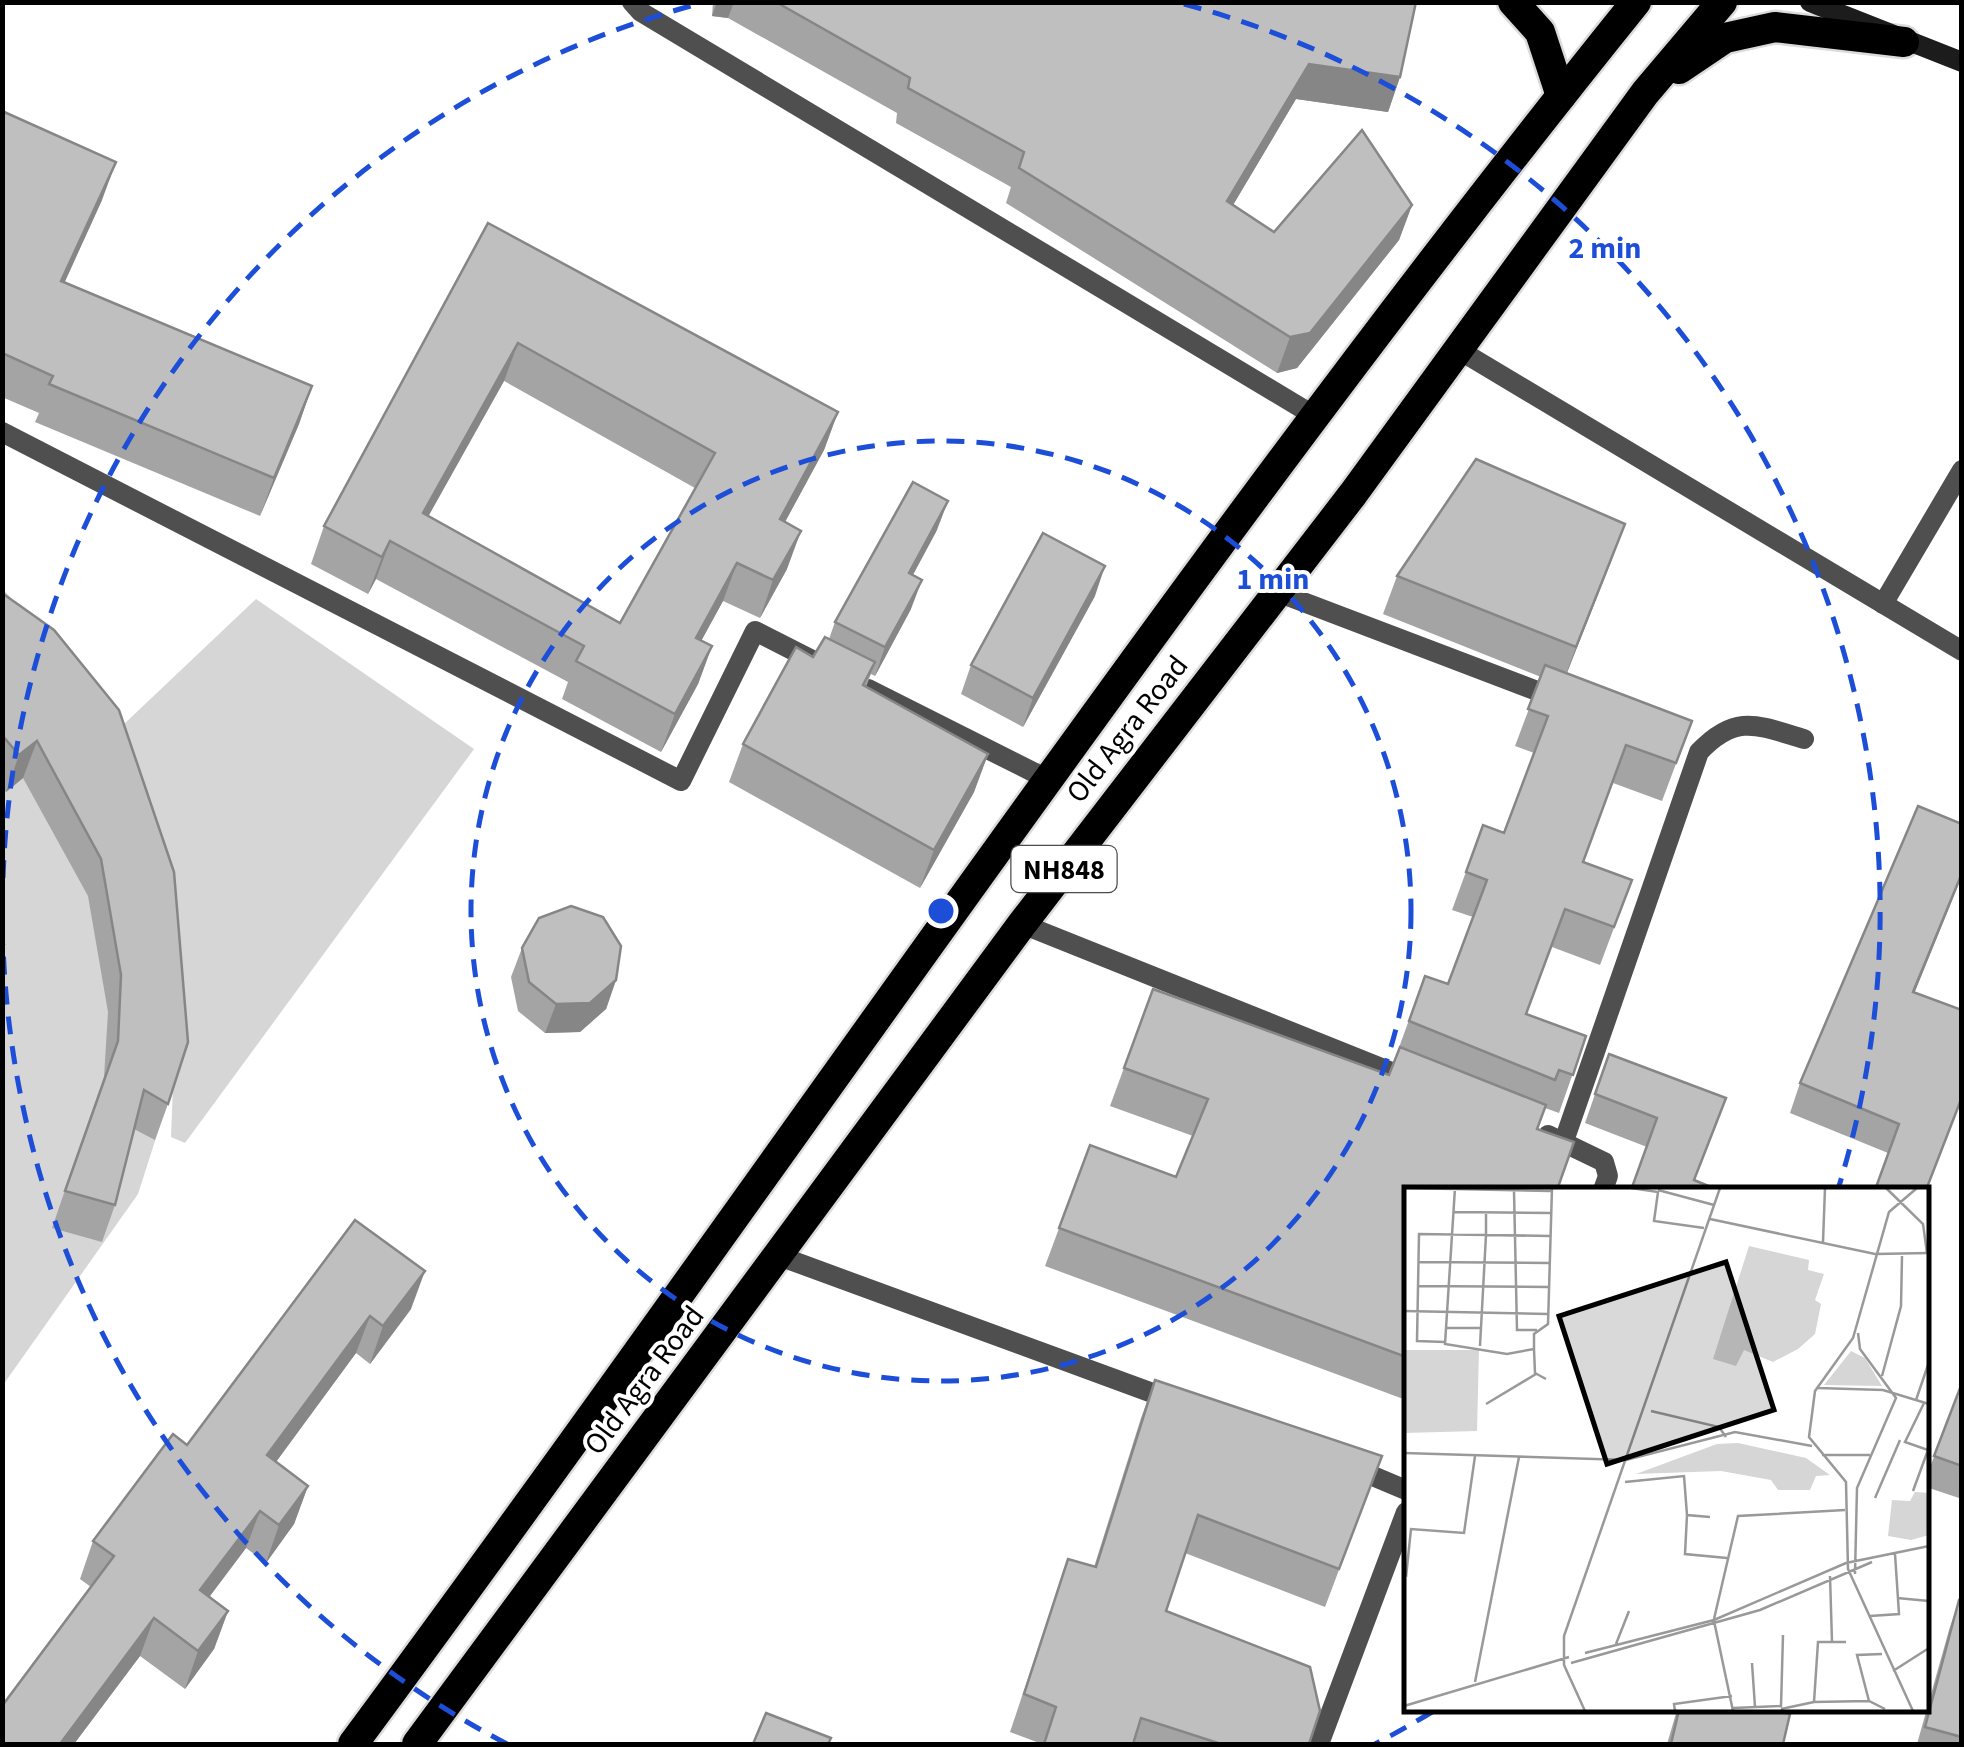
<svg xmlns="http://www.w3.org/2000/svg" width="1964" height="1747" viewBox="0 0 1964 1747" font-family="'Source Sans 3',sans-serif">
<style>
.grass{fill:#d6d6d6}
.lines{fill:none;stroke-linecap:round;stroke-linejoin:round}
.highway-casing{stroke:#dbdbdb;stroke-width:35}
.lane{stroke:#4f4f4f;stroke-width:20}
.street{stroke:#4f4f4f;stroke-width:20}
.secondary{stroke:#1c1c1c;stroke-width:20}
.highway{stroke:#000;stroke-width:30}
.wall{fill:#a4a4a4;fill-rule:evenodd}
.shaded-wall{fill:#868686}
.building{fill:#bfbfbf;stroke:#868686;stroke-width:2.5;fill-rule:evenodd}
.ring{fill:none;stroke:#1d4ed8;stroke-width:5;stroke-dasharray:18 12}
.labels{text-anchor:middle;stroke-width:8;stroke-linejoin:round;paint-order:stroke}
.shield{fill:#fff;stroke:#4c4c4c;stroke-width:2.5}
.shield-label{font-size:28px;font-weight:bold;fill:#000}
.street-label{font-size:30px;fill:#000;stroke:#fff}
.inset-road{fill:none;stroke:#999;stroke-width:2.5}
.view{fill:#000;fill-opacity:0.15;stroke:#000;stroke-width:5}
.inset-edge{fill:none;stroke:#000;stroke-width:5}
.centre{fill:#1d4ed8;stroke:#fff;stroke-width:5}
.ring-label{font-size:30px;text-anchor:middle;font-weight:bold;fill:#1d4ed8;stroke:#fff;stroke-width:8;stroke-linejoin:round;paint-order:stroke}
</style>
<rect width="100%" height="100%" fill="#fff"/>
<polygon class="grass" points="3,589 83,681 104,743 256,599 474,749 185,1143 171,1137 173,1085 138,1194 3,1385"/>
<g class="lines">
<defs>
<g id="highway">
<polyline points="1513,2 1540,32 1561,96"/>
<polyline points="1679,69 1725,38 1775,27 1904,42"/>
<path d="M353,1744c429,-580 830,-1180 1283,-1742"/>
<polyline points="417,1744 1022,924 1353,494 1645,93 1722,2"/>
</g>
</defs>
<use href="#highway" class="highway-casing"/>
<g class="lane">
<polyline points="1459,350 1962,651"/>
<polyline points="2,432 681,781 755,631 816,662"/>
<polyline points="1277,592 1561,700"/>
<polyline points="1883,604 1962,470"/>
<polyline points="868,689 1045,778"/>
<polyline points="1022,924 1414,1081"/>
<polyline points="1548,1135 1604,1162 1608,1176 1603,1190"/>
<path d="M1564,1141l135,-389c37,-39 58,-27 105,-13"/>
<polyline points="779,1256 1177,1402"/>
<polyline points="1349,1466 1406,1490"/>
<polyline points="1319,1744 1406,1512"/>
</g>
<polyline class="street" points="632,2 641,12 1313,415"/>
<polyline class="secondary" points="1810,2 1962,62"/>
<use href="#highway" class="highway"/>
</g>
<g class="wall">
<polygon points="713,2 1416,2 1400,77 1388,112 1296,99 1233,205 1274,232 1412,205 1399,240 1297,368 1277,373 1006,203 1011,187 896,123 897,113 728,18 712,16"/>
<polygon points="2,111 102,200 64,283 312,386 299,424 260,516 35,422 39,413 2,397"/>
<path d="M488,223l350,189 -14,38 -39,72 2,47 -27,49 -37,-17 -22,40 11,5 -14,38 -37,68 -99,-53 6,-17 -192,-103 -8,15 -57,-30 13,-38zM504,381l191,107 -75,135 -192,-107z"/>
<polygon points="1625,524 1567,673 1692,721 1662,801 1613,783 1583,862 1632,880 1600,965 1552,947 1526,1014 1586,1036 1559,1113 1545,1108 1406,1190 1406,1400 1045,1266 1090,1145 1176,1177 1193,1136 1110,1106 1153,989 1389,1075 1425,976 1448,984 1473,917 1452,910 1483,825 1504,833 1534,753 1515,746 1541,677 1383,614 1397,576"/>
<polygon points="937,530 913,575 911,609 875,676 871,674 866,687 988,754 974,792 920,888 729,782 743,744 829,639 835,622"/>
<polygon points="2,593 54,630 168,1104 155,1140 134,1129 115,1205 102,1242 52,1228 104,1077 108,1012 88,896 23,778 6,792 2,788"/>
<polygon points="1095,596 1023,727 961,694 971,665"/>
<polygon points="522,948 616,980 606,1009 580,1032 545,1033 518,1011 511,977"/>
<polygon points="1914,992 1962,1010 1888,1153 1790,1113 1800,1083"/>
<polygon points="1609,1054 1726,1098 1694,1180 1631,1190 1647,1147 1585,1123"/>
<polygon points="355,1220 411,1309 370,1364 356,1353 276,1462 308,1486 294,1524 266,1563 246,1548 209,1597 228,1611 214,1649 185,1689 140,1656 74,1744 2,1744 91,1587 80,1579 93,1541 187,1445"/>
<polygon points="1155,1380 1382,1456 1325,1607 1185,1553 1166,1611 1309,1744 1042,1744 1010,1732 1068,1559 1094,1567 1141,1418"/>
<polygon points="1962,1383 1962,1499 1926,1487 1926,1478"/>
<polygon points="1959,1600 1962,1601 1962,1744 1917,1744 1949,1630"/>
<polygon points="1677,1710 1771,1710 1783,1744 1667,1744"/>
</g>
<g class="shaded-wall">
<polygon points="717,2 734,2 728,18 712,16"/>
<polygon points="1309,64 1400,77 1388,112 1296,99 1214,237 1227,201"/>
<polygon points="116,162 102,200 48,319 61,281"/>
<polygon points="1412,205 1399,240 1297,368 1277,373 1290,337"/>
<polygon points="518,343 504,381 409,551 423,513"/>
<polygon points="312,386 299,424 260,516 274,478"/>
<polygon points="838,412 824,450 766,557 780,519"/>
<polygon points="948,501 937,530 898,602 909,573"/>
<polygon points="1625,524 1611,562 1562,685 1576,647"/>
<polygon points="801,531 787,569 760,618 773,580"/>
<polygon points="390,541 376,579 368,594 382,557"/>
<polygon points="737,563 723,601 682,676 696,638"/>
<polygon points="1105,566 1095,596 1023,727 1033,698"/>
<polygon points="922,580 911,609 875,676 885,647"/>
<polygon points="712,646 698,684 661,752 675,714"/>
<polygon points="37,741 23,778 6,792 19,755"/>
<polygon points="988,754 974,792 920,888 934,850"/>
<polygon points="1962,873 1962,876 1903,1021 1913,992"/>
<polygon points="616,980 606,1009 580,1032 545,1033 556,1004"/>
<polygon points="425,1271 411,1309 370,1364 383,1326"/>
<polygon points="370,1316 356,1353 253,1493 267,1455"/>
<polygon points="308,1486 294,1524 266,1563 279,1525"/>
<polygon points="260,1511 246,1548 186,1628 200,1590"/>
<polygon points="228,1611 214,1649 185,1689 198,1651"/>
<polygon points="154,1618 140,1656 74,1744 60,1744"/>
</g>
<g class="building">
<polygon points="776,2 1416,2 1400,77 1309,64 1227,201 1274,232 1362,130 1412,205 1310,333 1290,337 1019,168 1024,152 908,88 910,78"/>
<polygon points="2,111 116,162 61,281 312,386 274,478 49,384 53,376 2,353"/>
<path d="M488,223l350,189 -58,107 21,12 -28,49 -36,-17 -41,75 16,8 -37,68 -99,-53 8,-15 -194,-105 -8,16 -58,-31zM518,343l197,110 -95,170 -197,-110z"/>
<polygon points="1476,459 1625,524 1576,647 1397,576"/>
<polygon points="913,482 948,501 909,573 922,580 885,647 835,622"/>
<polygon points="1043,533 1105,566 1033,698 971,665"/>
<polygon points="2,593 54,630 119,710 174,872 188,1042 168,1104 144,1090 115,1205 65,1191 118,1041 121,975 101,859 37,741 19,755 2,735"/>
<polygon points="825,637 875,662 863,685 988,754 934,850 743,744 796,647 813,657"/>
<polygon points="1545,665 1692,721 1676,763 1626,745 1583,862 1632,880 1614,927 1565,909 1526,1014 1586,1036 1573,1075 1559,1070 1555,1080 1409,1021 1425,976 1448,984 1487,880 1466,872 1483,825 1504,833 1548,716 1528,709"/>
<polygon points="1918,806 1962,824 1962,873 1913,992 1962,1010 1962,1097 1926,1190 1875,1190 1899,1124 1800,1083"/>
<polygon points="571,906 603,917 621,946 616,980 590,1003 556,1004 529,982 522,948 539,918"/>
<polygon points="1153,989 1389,1075 1400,1047 1546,1105 1537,1129 1574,1142 1557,1190 1406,1190 1406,1357 1059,1228 1090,1145 1176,1177 1208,1099 1124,1068"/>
<polygon points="1609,1054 1726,1098 1694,1180 1718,1190 1631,1190 1657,1118 1595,1094"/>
<polygon points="355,1220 425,1271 383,1326 370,1316 267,1455 308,1486 279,1525 260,1511 200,1590 228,1611 198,1651 154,1618 60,1744 2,1744 2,1706 114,1556 93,1541 173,1434 187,1445"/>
<polygon points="1155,1380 1382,1456 1339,1569 1198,1515 1166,1611 1310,1667 1320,1711 1309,1744 1221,1744 1141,1718 1133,1744 1044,1744 1056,1707 1024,1694 1068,1559 1096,1567"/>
<polygon points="1962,1383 1962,1466 1934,1456"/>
<polygon points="1959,1600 1962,1601 1962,1737 1925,1727"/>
<polygon points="1679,1710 1771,1710 1790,1714 1783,1744 1671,1744"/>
<polygon points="766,1713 831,1738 828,1744 753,1744"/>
</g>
<g class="ring">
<circle cx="941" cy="911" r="470"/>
<path d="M1432 1712A939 939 0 0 1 1375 1744M507 1744A939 939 0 0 1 3 944M3 878A939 939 0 0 1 698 4M1184 4A939 939 0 0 1 1839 1186"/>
</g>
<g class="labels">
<rect class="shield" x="1011.5" y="846" width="105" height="46" rx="8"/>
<g class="shield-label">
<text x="1064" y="879">NH848</text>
</g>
<g class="street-label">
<text transform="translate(1127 729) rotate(-52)" y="10">Old Agra Road</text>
<text transform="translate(644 1380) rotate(-53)" y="10">Old Agra Road</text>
</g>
</g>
<g transform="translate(1404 1187)">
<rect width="525" height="525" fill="#fff"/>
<path d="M345,59l60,14 -1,10 16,4 -9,26 6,4 -6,30 -17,15 -25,13 -29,-12 -8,16 -23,-7zM0,163h75l-2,81 -73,2zM447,164l14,7 17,28 -58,-1z" fill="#d6d6d6"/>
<path d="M511,305l14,1v42l-18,5 -23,-4 4,-36 18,1z" fill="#d6d6d6"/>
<path d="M334,256l68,15 24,17 -14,1 -6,14h-32l-7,-10 -50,-9 -85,3 81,-30z" fill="#d6d6d6"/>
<path class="inset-road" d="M2,1l145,3M51,1l-10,156 62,10 27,-5M227,1l27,4 -4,29 50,7M482,1l37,36 4,29M254,3l56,15M110,4l3,139h20M50,25l97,1M306,32l165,35 54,-1M419,55l2,-54M15,75l130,1M14,99l131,1M0,124l144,3M43,141h33M41,155l-28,-1 2,-107 67,1v-22M76,159l6,-111 64,1M478,189l19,-70 1,-50M142,192l-11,-6 -1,-24v-15l14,-10 4,-136M414,201l65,2 46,14M512,213l13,-38M82,217l50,-30M247,224l68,16 7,10M0,266l222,7 109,-28 77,14M418,268h48M221,295l59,-6 3,39 23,2M509,304l15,-41 -23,-8 19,-39M471,311l25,-58M283,328l-2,39 42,4M451,387l2,-86 39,-90 -36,-49 -2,-16M426,389l2,66M2,390l5,-48 53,4 11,-77M493,411l32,3M466,429l29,-2 -4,-60M310,432l24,-103 107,-6M310,434l19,90M442,455h-28l-4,60 55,-1 16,8M212,457l13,-33M181,466l129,-33 132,-57 83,-17M167,476l189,-53 112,-48M348,476l3,44M489,484l36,-23M71,495l44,-225M465,514l-12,-46 25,-1M0,519l165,-49M329,521l48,-2 2,-71M377,522l33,-7M181,524l-21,-46v-29l156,-448M271,524l-1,-7 58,-8M509,524l-65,-142 -2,-87 -37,-45 6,-46 38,-53 36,-126 28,-24"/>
<path class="view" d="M322,75l48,148 -167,54 -48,-148z"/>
<rect width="525" height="525" class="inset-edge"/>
</g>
<circle cx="941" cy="911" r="15" class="centre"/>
<g class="ring-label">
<text x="1605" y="258">2 min</text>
<text x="1273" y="589">1 min</text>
</g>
<rect width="1964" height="1747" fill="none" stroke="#000000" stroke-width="10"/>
</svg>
